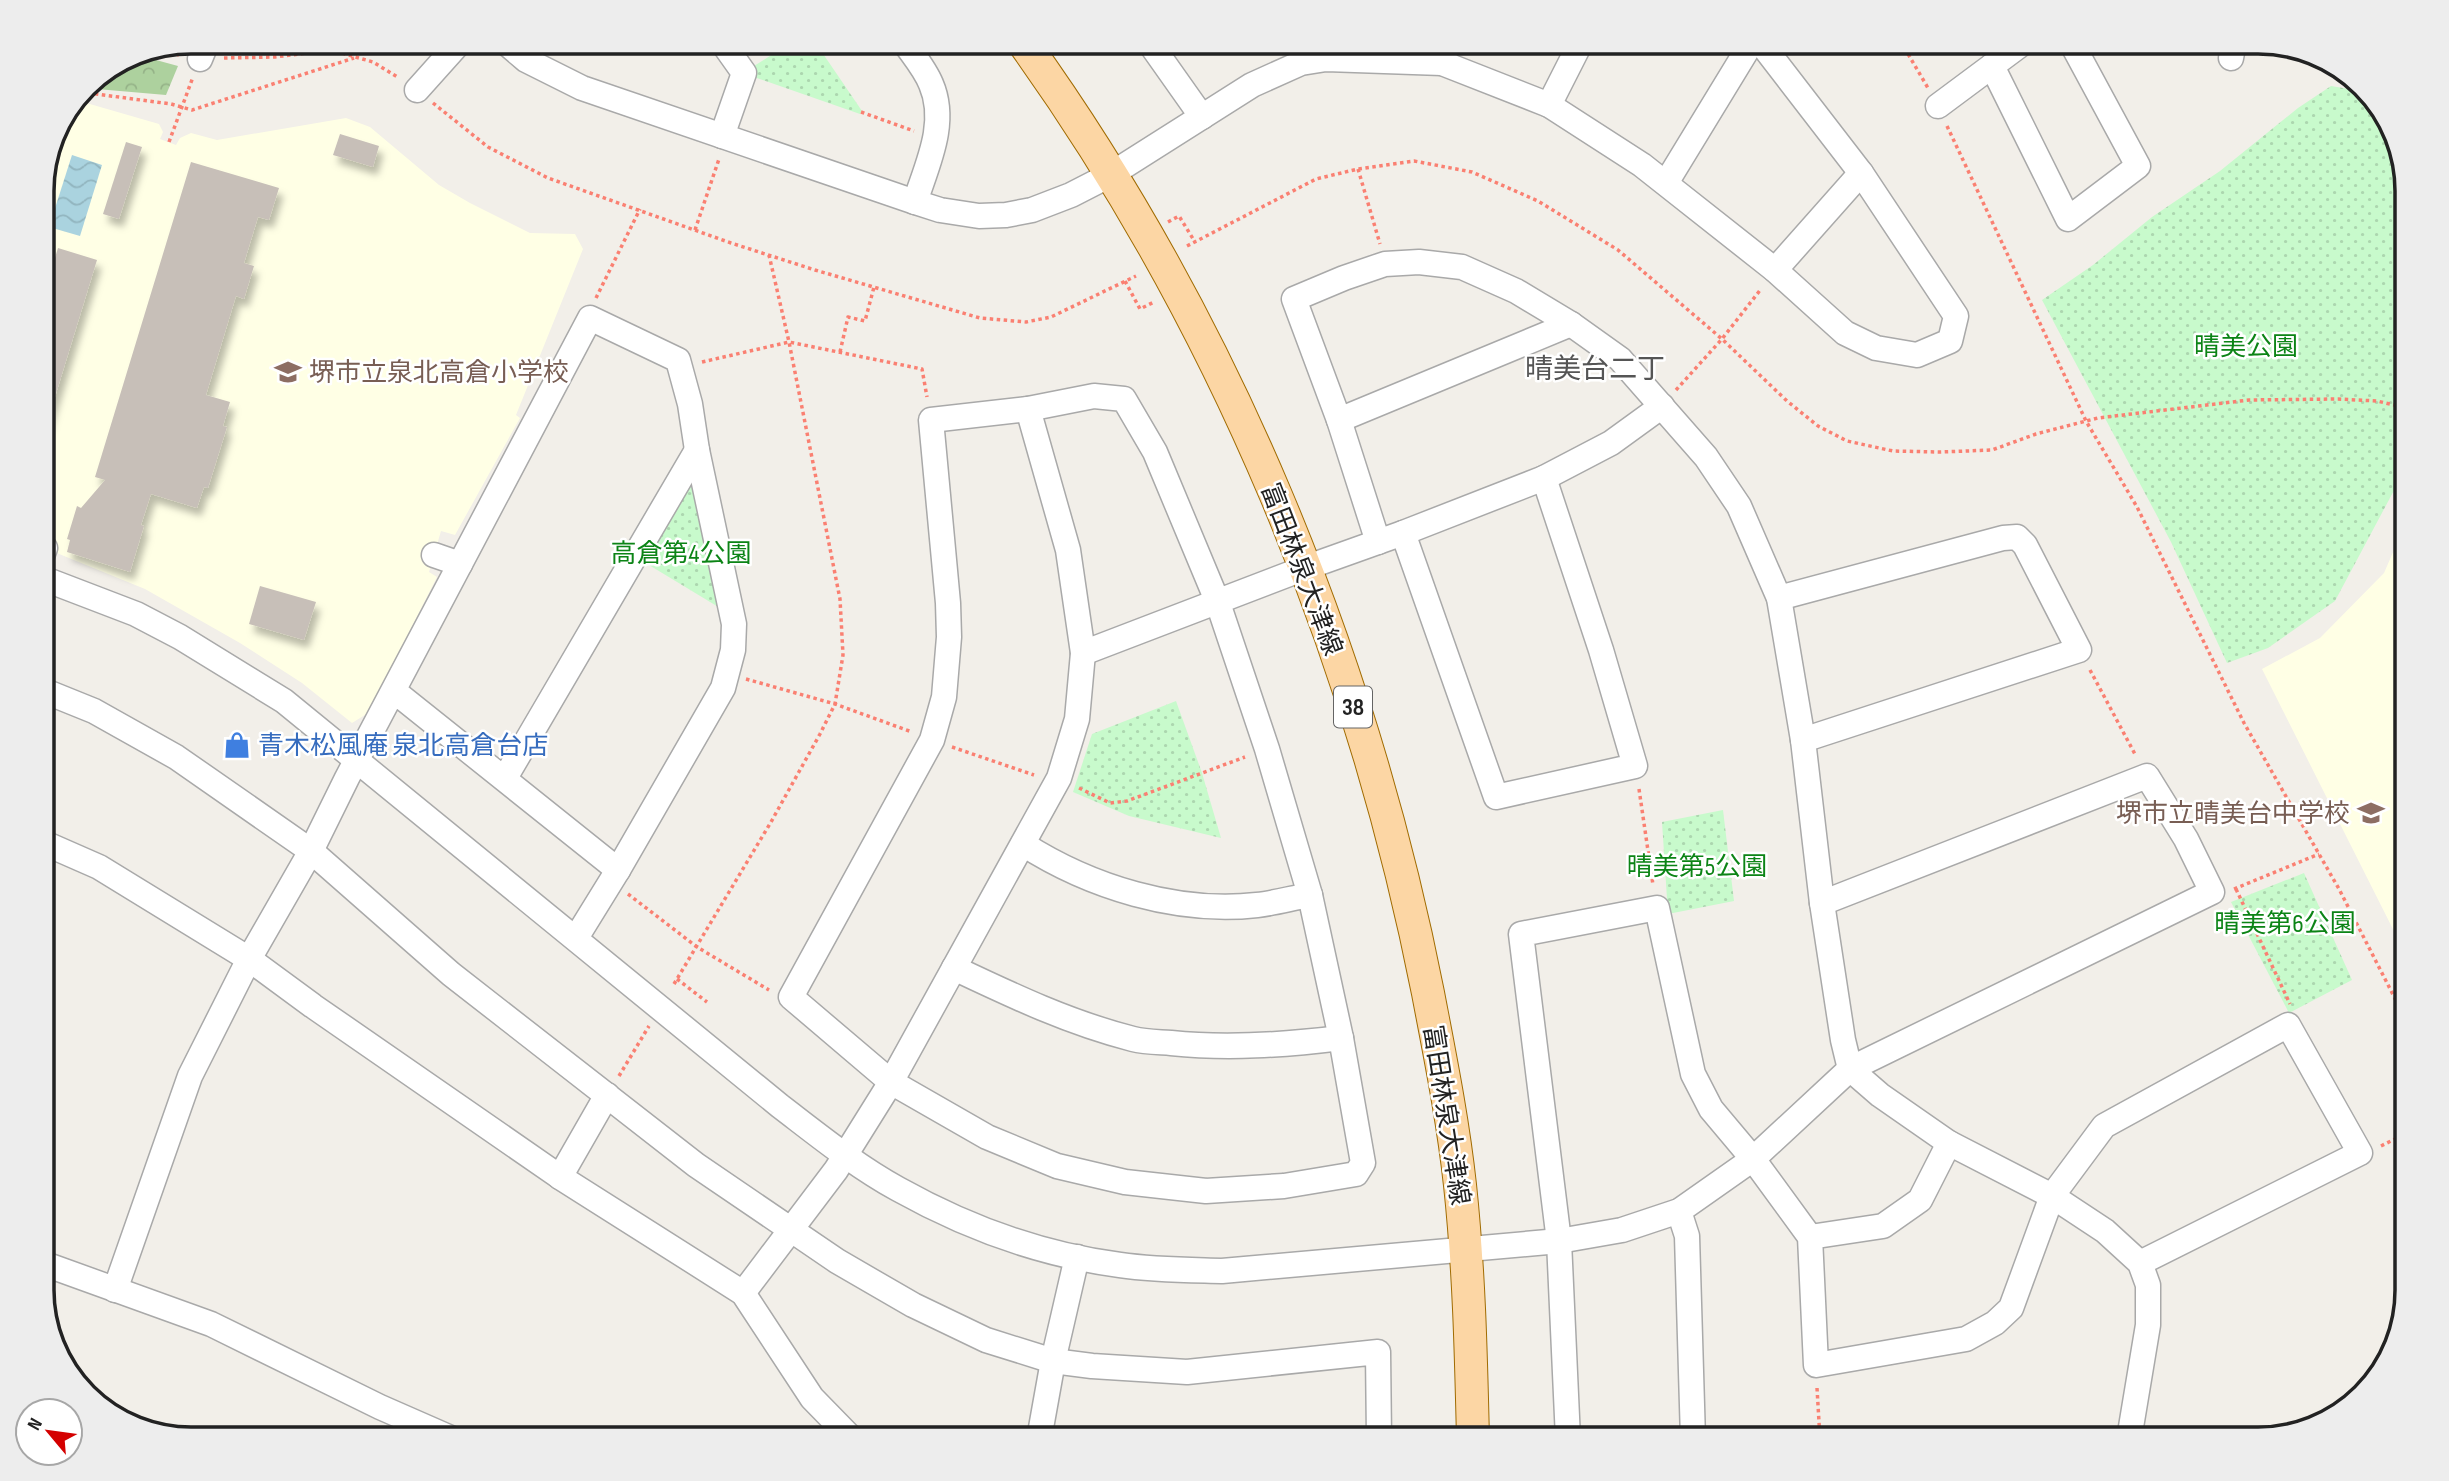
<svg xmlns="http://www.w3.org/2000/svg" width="2449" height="1481" viewBox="0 0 2449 1481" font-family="'Sofia Sans Condensed','Noto Sans JP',sans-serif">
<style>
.education{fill:#ffffe5}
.forest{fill:url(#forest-crowns)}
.park{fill:url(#park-dots)}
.water{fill:url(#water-waves)}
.building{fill:#c7bfb8;filter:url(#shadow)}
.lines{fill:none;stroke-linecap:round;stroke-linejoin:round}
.minor-casing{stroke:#a9a9a9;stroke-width:27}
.major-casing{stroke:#a06b00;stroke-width:34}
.path{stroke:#fa8072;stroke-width:3.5;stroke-dasharray:3.5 3.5;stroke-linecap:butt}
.minor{stroke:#fff;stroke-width:24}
.major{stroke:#fcd6a4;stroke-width:32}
.labels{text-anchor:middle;stroke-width:5;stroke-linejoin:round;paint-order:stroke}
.shield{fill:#fff;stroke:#646464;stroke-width:2}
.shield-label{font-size:24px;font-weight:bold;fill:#222}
.park-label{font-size:26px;fill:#0c8416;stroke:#fff}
.education-label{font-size:26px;fill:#785e54;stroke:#fff;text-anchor:start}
.street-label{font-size:26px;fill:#222;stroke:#fff}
.shop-label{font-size:26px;fill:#366cbe;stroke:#fff;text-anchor:start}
.neighbourhood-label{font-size:28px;fill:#555;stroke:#fff}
.rim{fill:none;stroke:#222;stroke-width:3.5}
</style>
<defs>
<pattern id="forest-crowns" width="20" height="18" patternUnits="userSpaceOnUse" patternTransform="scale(1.75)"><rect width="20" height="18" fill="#add19e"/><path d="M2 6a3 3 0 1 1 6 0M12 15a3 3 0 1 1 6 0" fill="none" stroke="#95b388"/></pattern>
<pattern id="park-dots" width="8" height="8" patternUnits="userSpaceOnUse" patternTransform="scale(1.75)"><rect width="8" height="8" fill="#c8facc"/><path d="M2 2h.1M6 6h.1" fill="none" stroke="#acd6af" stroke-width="1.8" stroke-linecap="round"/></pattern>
<pattern id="water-waves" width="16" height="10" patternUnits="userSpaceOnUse" patternTransform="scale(1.75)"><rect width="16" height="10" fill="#aad3df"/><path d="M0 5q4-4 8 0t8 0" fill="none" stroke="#92b5bf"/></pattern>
<filter id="shadow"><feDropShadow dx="4.5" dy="8" stdDeviation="3.5" flood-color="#0004"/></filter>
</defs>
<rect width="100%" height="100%" fill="#f2efe9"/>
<g class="education">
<polygon points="76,100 159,124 163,132 160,139 176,145 180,138 191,133 217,140 346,118 370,127 439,185 470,203 530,233 575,234 583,249 516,415 520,418 455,535 441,531 429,572 437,577 368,713 352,723 302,683 240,643 145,589 42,547 42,182 54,134"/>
<polygon points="2407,520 2407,957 2262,669 2320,638 2384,573"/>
</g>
<polygon class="forest" points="134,54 178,66 166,95 85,88"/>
<g class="park">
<polygon points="792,42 815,42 862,111 860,114 754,77 754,66"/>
<polygon points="2331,86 2361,91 2387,116 2407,182 2407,466 2335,601 2268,648 2227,663 2171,542 2042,300 2093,265 2152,217 2220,171 2298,108"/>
<polygon points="690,484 694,485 720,608 644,562"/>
<polygon points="1176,701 1202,773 1221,838 1129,816 1073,792 1092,734"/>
<polygon points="1723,810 1734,901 1668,914 1662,822"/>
<polygon points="2304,873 2352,980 2289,1013 2231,902"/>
</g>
<polygon class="water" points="72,155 102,165 80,236 49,227"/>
<g class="building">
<polygon points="340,134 379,146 373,167 333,155"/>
<polygon points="126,142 142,147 119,219 103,214"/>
<polygon points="191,162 279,188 269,220 258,217 244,263 254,266 244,299 236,296 206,395 230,402 223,426 227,427 208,488 204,487 197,508 151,494 141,525 144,526 130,572 67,552 70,540 67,539 77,506 81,508 105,480 95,477"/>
<polygon points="58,248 97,260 46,426 42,426 42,300"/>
<polygon points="260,586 316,602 304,640 249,624"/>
</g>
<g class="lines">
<defs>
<g id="minor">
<polyline points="505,42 526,60 582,88 915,202 940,210 979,216 1006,215 1032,210 1071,195 1110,175 1252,85 1301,63 1326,59 1442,63 1549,105 1642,165 1775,270 1845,333 1876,348 1917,355 1950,341 1956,316 1861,173 1760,42"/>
<path d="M904,42c9,13 21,27 27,42 17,39 -4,81 -16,118"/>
<polyline points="1149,42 1202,117"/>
<polyline points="2231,58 2234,42"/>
<polyline points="200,59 207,42"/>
<polyline points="1442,63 1448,42"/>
<polyline points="1992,66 2068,219 2138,166 2071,42"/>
<polyline points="417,90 460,42"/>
<polyline points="1549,105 1581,42"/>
<polyline points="1938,106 2024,42"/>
<polyline points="722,136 744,73 722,42"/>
<polyline points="1666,183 1752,42"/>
<polyline points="1775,270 1861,173"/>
<polygon points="1094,396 1124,399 1155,452 1218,603 1267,749 1310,895 1341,1038 1363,1163 1356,1174 1284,1186 1206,1191 1125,1182 1057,1166 987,1137 891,1082 791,997 932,740 944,697 949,637 948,603 931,420 1028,409"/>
<polyline points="1339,420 1571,324"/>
<polyline points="1403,533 1496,797 1635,766 1601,650 1544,478"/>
<polyline points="1378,542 1339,420 1294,299 1344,278 1385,264 1419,262 1462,267 1516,291 1571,324 1620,359 1706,457 1739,506 1779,598 1803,740 1822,903 1843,1040 1850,1069 1880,1095 1949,1143 2052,1196 2105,1231 2140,1263 2148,1285 2148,1325 2129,1439"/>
<polyline points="434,555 460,564"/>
<polyline points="42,556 45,548"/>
<path d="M42,578l94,36 44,23 104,64 496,405c38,29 76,60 118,83 68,38 145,66 222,76 34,5 68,5 102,6l337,-30 63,-11 57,-19 74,-52 97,-90 362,-177 -26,-53 -39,-63 -325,127"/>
<polyline points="1779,598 2003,538 2017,537 2025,545 2079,650 1803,740"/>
<polyline points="1083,653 1305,568 1403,533 1544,478 1611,443 1662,406"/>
<polyline points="42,690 94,711 176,757 311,851 451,974 696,1165 837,1261 913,1305 986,1340 1053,1361 1092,1366 1187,1372 1378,1352 1379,1439"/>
<polyline points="505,778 697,450"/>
<polyline points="42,842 99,867 249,959 313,1006 560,1177 743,1293 812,1398 852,1439"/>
<path d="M1023,844c67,43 154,70 234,61 18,-2 35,-7 53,-10"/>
<polyline points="576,938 618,870"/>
<path d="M954,968c59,28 116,55 179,71 12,3 25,3 38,4 57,6 113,2 170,-5"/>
<polyline points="560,1177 607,1095"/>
<polyline points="1679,1211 1687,1236 1693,1439"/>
<polyline points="1810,1237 1883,1226 1920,1200 1949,1143"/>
<polyline points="42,1263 211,1324 380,1407 453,1439"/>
<polyline points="115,1290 190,1076 249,959 311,851 347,778 590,318 678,360 690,404 697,450 734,624 733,650 723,688 618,870 394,691"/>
<polyline points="743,1293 836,1170 891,1082 1059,778 1077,719 1083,653 1068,550 1028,409"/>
<polyline points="1039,1439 1053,1361 1077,1257"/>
<polyline points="1568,1439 1559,1241 1521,934 1657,908 1693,1074 1711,1109 1753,1159 1810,1237 1816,1365 1966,1339 1995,1323 2011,1308 2052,1196 2104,1126 2288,1025 2360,1153 2140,1263"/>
</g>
<path id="major" d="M1023,42c202,281 338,612 405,951 12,63 25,127 32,192 9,84 11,169 13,254"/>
</defs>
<use href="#minor" class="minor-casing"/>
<use href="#major" class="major-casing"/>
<g class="path">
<polyline points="1901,42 1928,88"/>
<polyline points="157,49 179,55"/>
<polyline points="224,58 275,57 331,50 373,62 399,78"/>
<polyline points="81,92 171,104 192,110 354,58"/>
<polyline points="433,103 488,147 548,178 731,243 815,270 980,318 1026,322 1051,317 1136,276"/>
<polyline points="861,112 914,131"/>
<polyline points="1947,126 2086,421 2137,507 2244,723 2339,889 2407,1022"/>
<polyline points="169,142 193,77"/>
<polyline points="1358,169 1380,244"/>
<polyline points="1168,222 1179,216 1195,242"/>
<polyline points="695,230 719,159"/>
<polyline points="1187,246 1316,179 1358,169 1414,161 1472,172 1538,201 1618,250 1722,339 1787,401 1818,426 1847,441 1893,451 1940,452 1992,450 2036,434 2098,418 2249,400 2338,399 2377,401 2407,408"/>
<polyline points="1125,281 1140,309 1154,302"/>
<polyline points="596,298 640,209"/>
<polyline points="840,352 848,317 865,321 874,287"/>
<polyline points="702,362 789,342 922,369 927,397"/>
<polyline points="1676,390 1722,339 1761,289"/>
<polyline points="2090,670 2136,756"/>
<polyline points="746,679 835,704 912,732"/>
<polyline points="952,747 1034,775"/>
<polyline points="1079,788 1110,803 1127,801 1245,757"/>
<polyline points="1639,789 1653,885"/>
<polyline points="2234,889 2319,854"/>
<polyline points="2236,889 2290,1004"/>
<polyline points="628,894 697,947 769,990"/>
<polyline points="677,979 707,1002"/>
<polyline points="674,984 771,822 820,734 835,704 843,655 840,599 789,342 769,255"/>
<polyline points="619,1076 649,1026"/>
<polyline points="2381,1146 2407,1133"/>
<polyline points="1817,1388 1820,1439"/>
</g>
<use href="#minor" class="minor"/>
<use href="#major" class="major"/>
</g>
<defs>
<symbol id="school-bare" viewBox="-9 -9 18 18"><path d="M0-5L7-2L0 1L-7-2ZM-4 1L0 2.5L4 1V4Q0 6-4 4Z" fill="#8d6e63" stroke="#fff" stroke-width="2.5" paint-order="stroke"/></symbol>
<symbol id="shop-bare" viewBox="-9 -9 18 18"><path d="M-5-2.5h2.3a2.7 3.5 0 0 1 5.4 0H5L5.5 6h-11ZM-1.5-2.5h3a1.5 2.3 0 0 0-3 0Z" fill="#3f7fe0" stroke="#fff" stroke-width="2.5" paint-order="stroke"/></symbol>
</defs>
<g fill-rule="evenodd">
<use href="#school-bare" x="269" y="353" width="38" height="38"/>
<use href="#shop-bare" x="218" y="726" width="38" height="38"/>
<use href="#school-bare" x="2352" y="794" width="38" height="38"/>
</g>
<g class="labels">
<rect class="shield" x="1334" y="686.5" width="38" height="41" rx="5"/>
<g class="shield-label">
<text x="1353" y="715">38</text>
</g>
<g class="park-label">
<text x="2246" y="355">晴美公園</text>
<text x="681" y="562">高倉第4公園</text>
<text x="1697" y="875">晴美第5公園</text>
<text x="2285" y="932">晴美第6公園</text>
</g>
<g class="education-label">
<text x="309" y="381">堺市立泉北高倉小学校</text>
<text x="2350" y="822" text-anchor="end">堺市立晴美台中学校</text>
</g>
<g class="street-label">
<text transform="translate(1302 569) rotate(69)" y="9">富田林泉大津線</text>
<text transform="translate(1447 1115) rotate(81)" y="9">富田林泉大津線</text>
</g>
<g class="shop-label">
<text x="258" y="754">青木松風庵 泉北高倉台店</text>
</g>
<g class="neighbourhood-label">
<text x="1595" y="378">晴美台二丁</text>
</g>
</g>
<path d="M0 0H2449V1481H0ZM191 54H2258A137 137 0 0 1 2395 191V1290A137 137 0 0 1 2258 1427H191A137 137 0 0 1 54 1290V191A137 137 0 0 1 191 54Z" fill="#ededed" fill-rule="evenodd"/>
<path class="rim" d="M191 54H2258A137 137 0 0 1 2395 191V1290A137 137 0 0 1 2258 1427H191A137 137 0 0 1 54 1290V191A137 137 0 0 1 191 54Z"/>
<g transform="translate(49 1432) rotate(299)"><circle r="33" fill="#ffffff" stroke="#a7a7a7" stroke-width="2"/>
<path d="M0-5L12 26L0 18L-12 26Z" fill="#d40000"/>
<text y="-10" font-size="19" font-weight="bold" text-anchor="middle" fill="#222222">N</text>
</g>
</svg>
